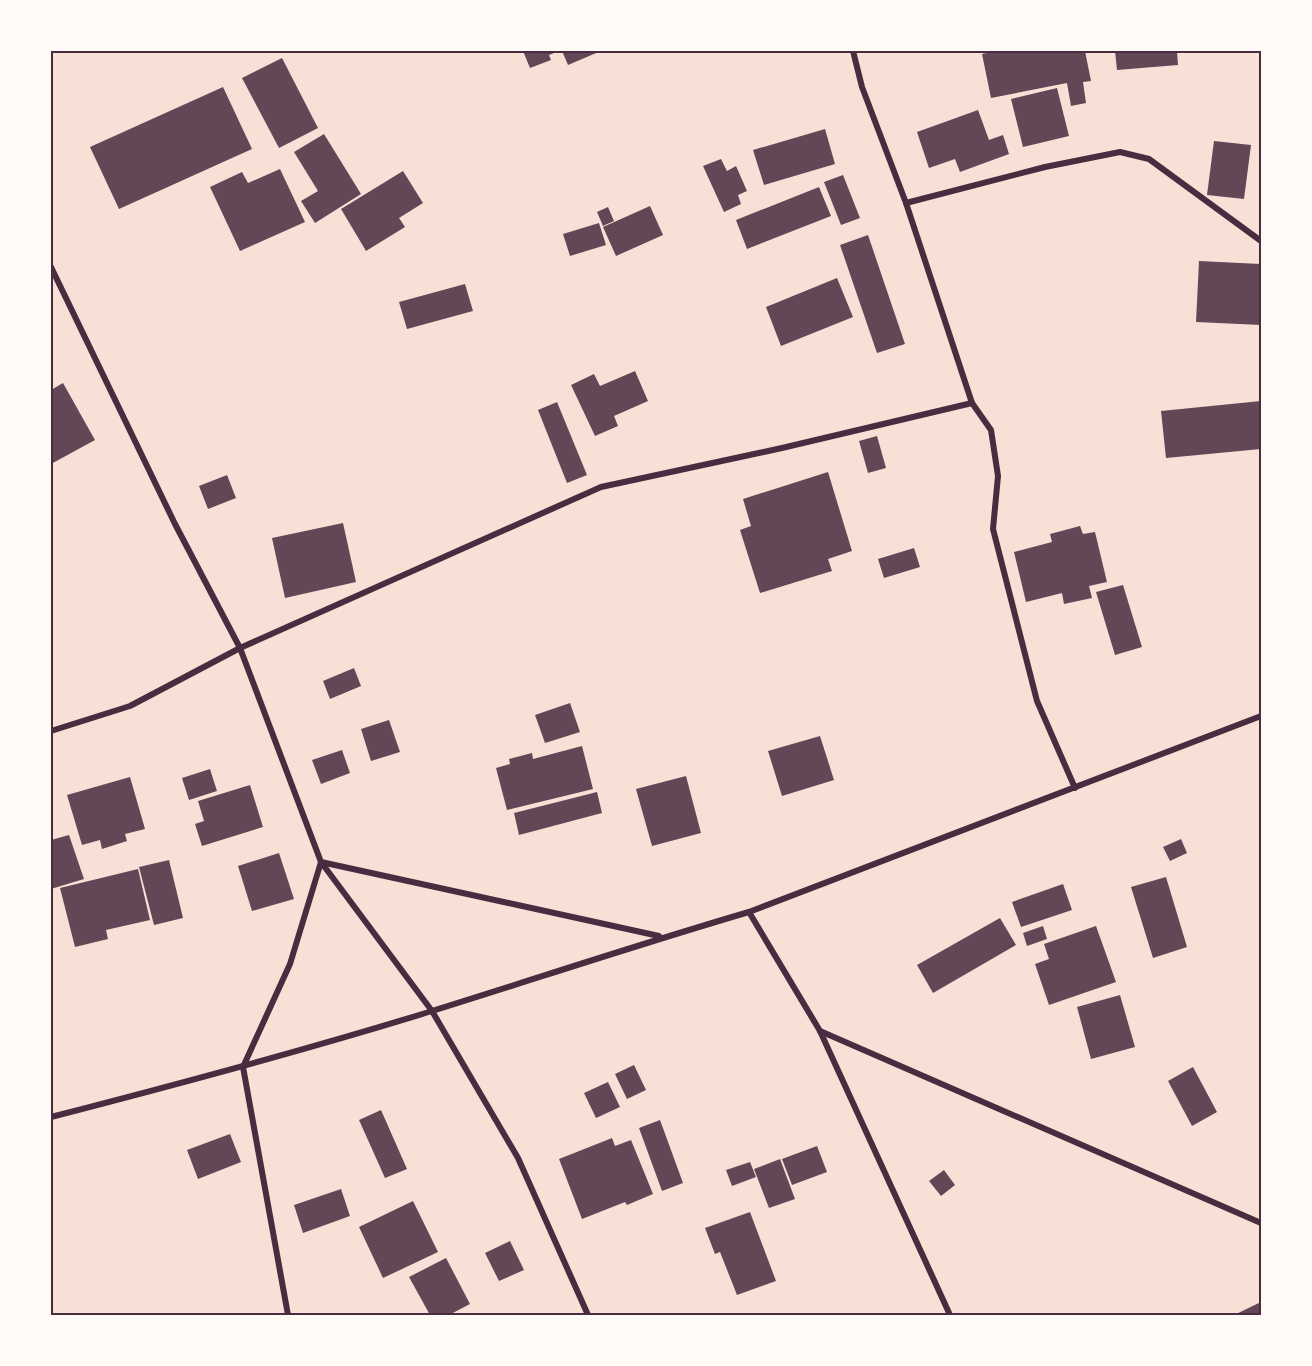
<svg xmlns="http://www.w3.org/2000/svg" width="1312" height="1366" viewBox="0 0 1312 1366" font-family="Raleway,sans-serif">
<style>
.building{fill:#644757}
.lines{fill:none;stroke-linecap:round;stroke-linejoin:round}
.minor{stroke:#4a2c40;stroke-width:6}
.neatline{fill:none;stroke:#4a2c40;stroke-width:2}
</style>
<rect width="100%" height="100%" fill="#f7e1d7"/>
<g class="building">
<polygon points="523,51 559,51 549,55 551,60 530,68"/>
<polygon points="562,51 601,51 568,65"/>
<polygon points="996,51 1085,51 1091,81 1083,82 1086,103 1071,106 1067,83 991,98 982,54"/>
<polygon points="1115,51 1177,51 1178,65 1117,70"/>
<polygon points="282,58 318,128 279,148 242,78"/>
<polygon points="223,87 252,149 119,209 90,147"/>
<polygon points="1057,88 1069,136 1023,147 1011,99"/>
<polygon points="978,110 989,140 1003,135 1009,154 960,172 955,159 929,168 917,132"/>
<polygon points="825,129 835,164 764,185 753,150"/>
<polygon points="324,134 361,194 315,223 301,201 318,191 294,152"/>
<polygon points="1214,141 1251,145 1244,199 1207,195"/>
<polygon points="721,159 727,171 736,166 747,191 738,195 741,204 724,212 703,166"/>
<polygon points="280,169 305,222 240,251 210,187 242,172 248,183"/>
<polygon points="403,171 423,203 399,218 405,227 366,251 341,209"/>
<polygon points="843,175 860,218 841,225 824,182"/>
<polygon points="819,187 831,216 747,249 736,220"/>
<polygon points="650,206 663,235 616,256 603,227"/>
<polygon points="608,207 614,221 603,226 597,212"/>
<polygon points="599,223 606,245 570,256 563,234"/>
<polygon points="868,235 905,344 877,353 840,245"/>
<polygon points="1199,261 1261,264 1261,325 1196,322"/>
<polygon points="837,278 853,317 781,346 766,307"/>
<polygon points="465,284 473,311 407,329 399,302"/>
<polygon points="635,371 648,401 614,416 618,426 595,436 571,385 594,374 600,386"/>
<polygon points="63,383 95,440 51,464 51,390"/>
<polygon points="1261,401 1261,449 1166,458 1161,411"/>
<polygon points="557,402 587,475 567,483 538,410"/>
<polygon points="877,436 886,468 868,473 859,441"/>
<polygon points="828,472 852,551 828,559 832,571 760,593 740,530 751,526 743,499"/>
<polygon points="227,475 236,498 208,509 199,486"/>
<polygon points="343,523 356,582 285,598 272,538"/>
<polygon points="1080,526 1083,534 1095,532 1107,582 1089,586 1092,598 1064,604 1062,593 1026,602 1014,552 1052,542 1050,534"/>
<polygon points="914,548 920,567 884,578 878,559"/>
<polygon points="1123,585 1142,647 1115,655 1096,592"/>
<polygon points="354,668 361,686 330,699 323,681"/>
<polygon points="570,703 580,732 545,743 535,715"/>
<polygon points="389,720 400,752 371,761 361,729"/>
<polygon points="820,736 834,780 782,796 768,751"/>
<polygon points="582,746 593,789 507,810 496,768 510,764 509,759 532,753 533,759"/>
<polygon points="342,750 350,773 321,784 312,760"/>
<polygon points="210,769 217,791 189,800 182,778"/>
<polygon points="686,776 701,833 652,846 636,789"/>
<polygon points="130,777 145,829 125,834 127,841 102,849 100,840 82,845 67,795"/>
<polygon points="250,785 263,827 202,846 195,824 204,821 198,801"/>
<polygon points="597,792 602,813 519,835 514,813"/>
<polygon points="69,835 84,879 51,889 51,840"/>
<polygon points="1181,839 1187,853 1170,861 1163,847"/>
<polygon points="279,853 294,899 252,911 238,866"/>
<polygon points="169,860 183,918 154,925 139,867"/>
<polygon points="138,869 150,920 106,930 108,939 75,947 60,888"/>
<polygon points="1166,877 1187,947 1153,958 1131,887"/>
<polygon points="1063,884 1072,910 1021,927 1012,902"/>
<polygon points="1000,918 1016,945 933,993 917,965"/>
<polygon points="1043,926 1047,939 1027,946 1023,933"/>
<polygon points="1096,926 1116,982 1049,1005 1035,964 1049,959 1044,944"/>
<polygon points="1120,995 1135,1047 1091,1059 1077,1007"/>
<polygon points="634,1065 646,1090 627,1099 615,1074"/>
<polygon points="1193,1067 1217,1112 1192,1126 1168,1081"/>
<polygon points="608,1082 620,1107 596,1118 584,1093"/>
<polygon points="381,1110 407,1169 385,1178 359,1120"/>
<polygon points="660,1120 683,1183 662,1191 639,1128"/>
<polygon points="230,1134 241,1162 198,1179 187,1150"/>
<polygon points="612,1138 615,1146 631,1140 653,1194 627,1205 625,1202 582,1219 559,1159"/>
<polygon points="817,1146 827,1172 792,1185 782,1159"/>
<polygon points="780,1159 795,1199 769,1208 754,1169"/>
<polygon points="750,1162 756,1177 732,1186 726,1170"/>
<polygon points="944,1170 955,1185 941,1196 929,1181"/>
<polygon points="341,1189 350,1216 303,1233 294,1205"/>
<polygon points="413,1201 438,1252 383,1278 359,1227"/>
<polygon points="750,1212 776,1281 737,1295 720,1252 715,1254 705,1228"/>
<polygon points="510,1241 524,1270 499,1281 485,1253"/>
<polygon points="446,1258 470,1304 449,1315 430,1315 409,1277"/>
<polygon points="1261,1302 1261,1315 1234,1315"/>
</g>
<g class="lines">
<g class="minor">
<polyline points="853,51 862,87 906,203 972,403 991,430 998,476 993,529 1037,701 1075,788"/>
<polyline points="906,203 1045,167 1120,152 1149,159 1261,241"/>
<polyline points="51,267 175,524 240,648 321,862 432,1011 518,1158 588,1315"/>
<polyline points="51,731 130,706 240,648 601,487 782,448 972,403"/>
<polyline points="749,912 820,1031 950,1315"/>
<polyline points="820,1031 1261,1223"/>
<path d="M51,1117c128,-33 255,-67 381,-106 106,-33 211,-68 317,-99l512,-196"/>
<polyline points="288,1315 243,1067 290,964 321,862 659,936"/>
</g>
</g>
<rect width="1312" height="1366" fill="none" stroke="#fffaf5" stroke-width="105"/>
<rect x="52" y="52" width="1208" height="1262" class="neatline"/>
</svg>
